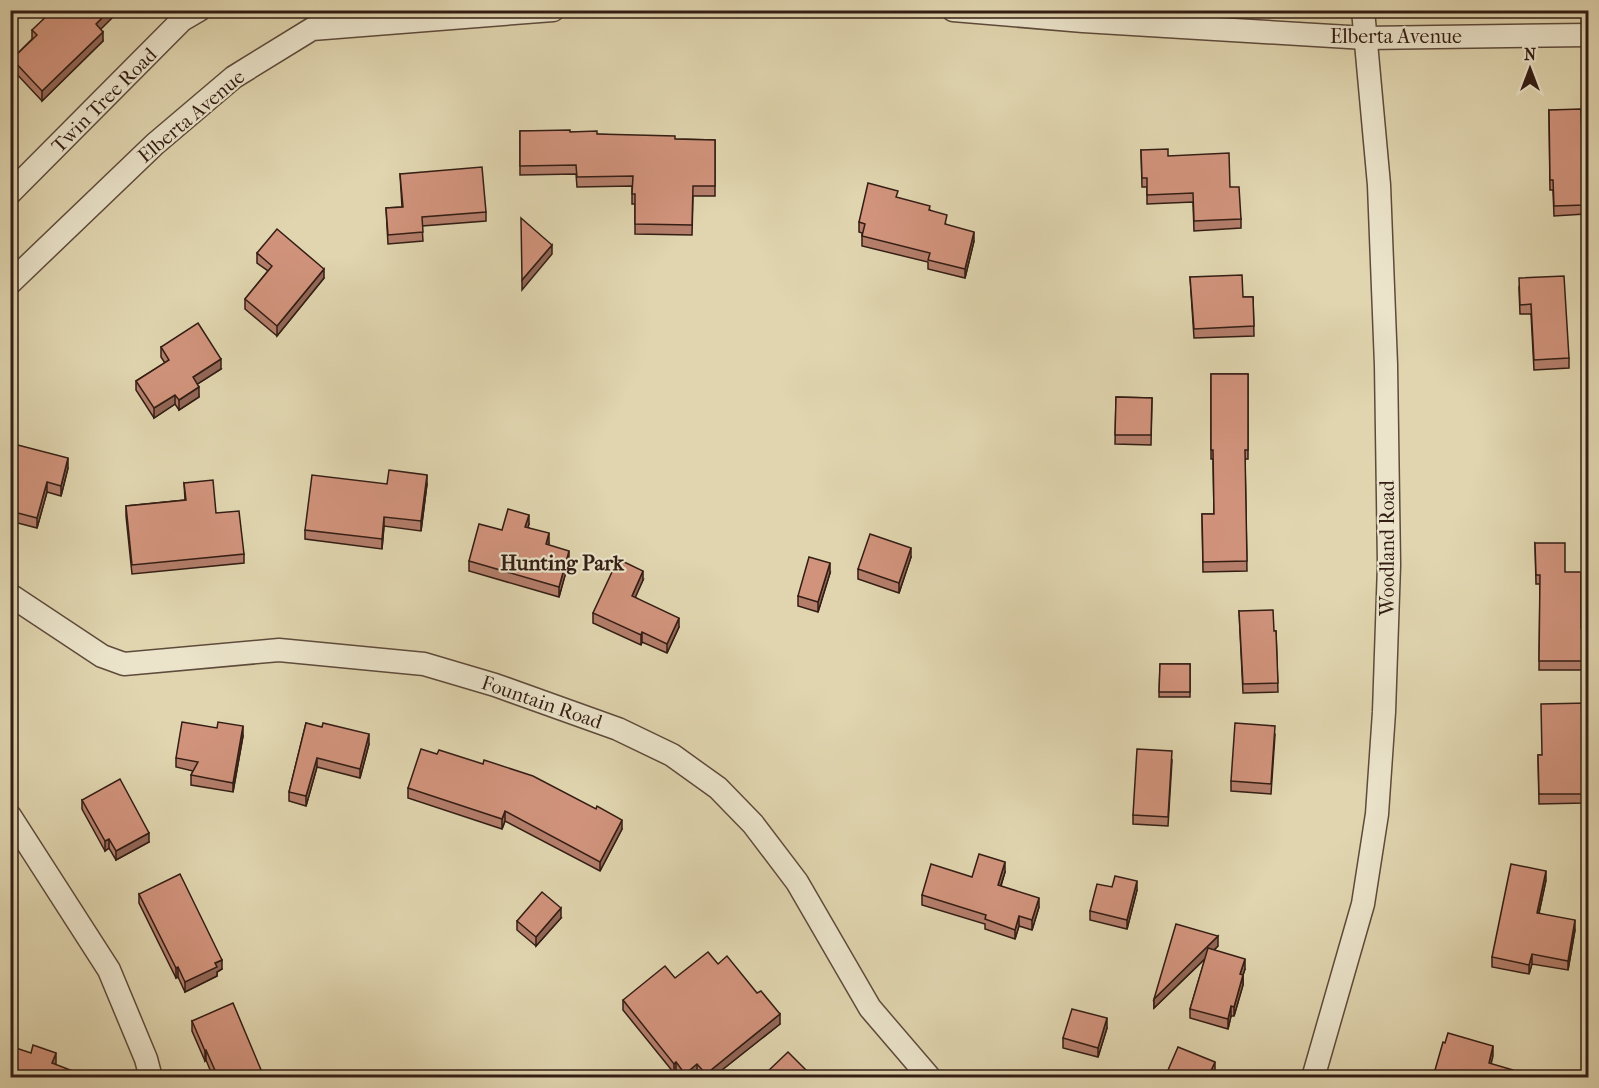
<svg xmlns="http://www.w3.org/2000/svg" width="1599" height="1088" viewBox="0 0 1599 1088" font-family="'IM FELL French Canon',serif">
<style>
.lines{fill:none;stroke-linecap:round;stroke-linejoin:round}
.minor-casing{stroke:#5e4b3b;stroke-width:25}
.minor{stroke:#ebe4cb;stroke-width:22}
.wall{fill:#b47e6b;stroke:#331d14;stroke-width:1.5}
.shaded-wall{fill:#926757;stroke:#331d14;stroke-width:1.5}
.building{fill:#d1937c;stroke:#331d14;stroke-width:1.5}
.labels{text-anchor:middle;stroke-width:4.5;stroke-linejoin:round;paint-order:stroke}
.street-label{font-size:20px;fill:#331d14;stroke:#ebe4cb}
.neighbourhood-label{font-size:21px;font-weight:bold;fill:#331d14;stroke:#ebe4cb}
</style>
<rect width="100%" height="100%" fill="#e0d5af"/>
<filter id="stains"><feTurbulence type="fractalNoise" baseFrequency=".00333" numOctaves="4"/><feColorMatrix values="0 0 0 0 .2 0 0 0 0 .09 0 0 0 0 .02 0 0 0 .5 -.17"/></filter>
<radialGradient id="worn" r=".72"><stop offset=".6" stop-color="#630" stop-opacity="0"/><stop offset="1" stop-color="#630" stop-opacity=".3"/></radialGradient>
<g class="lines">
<defs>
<g id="minor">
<polyline points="953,10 1083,21 1365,38 1588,35"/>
<polyline points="10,193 182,20 199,10"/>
<polyline points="10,283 155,144 234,77 312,29 553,10"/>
<polyline points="10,595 102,656 124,664 279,650 424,664 495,685 618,729 672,755 718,788 753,824 797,882 870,1008 930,1078"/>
<polyline points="10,816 109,970 146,1059 151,1078"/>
<polyline points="1313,1078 1363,904 1377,814 1384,712 1389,565 1386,365 1379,185 1363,10"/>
</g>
</defs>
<use href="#minor" class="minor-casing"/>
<use href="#minor" class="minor"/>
</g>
<g class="wall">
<polygon points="120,10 100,29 103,41 42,101 12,69 12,59 32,39 32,30"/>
<polygon points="1549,110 1582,136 1588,136 1588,187 1585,187 1585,214 1554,216 1553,190 1550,190"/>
<polygon points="520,131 570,132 597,134 675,139 715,140 715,196 693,196 692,235 635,234 635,204 632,204 632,186 577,187 576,174 520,175"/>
<polygon points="1141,150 1168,156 1230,187 1241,219 1241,228 1194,231 1193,202 1147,204 1147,187 1142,187"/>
<polygon points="400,174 486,212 486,221 422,226 423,241 388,244 386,208 402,207"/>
<polygon points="898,198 930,210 947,225 974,241 965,278 928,269 928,262 862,246 862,233 859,232 859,222"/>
<polygon points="257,253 324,278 277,336 245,309 245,299 268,271 257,263"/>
<polygon points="1190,277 1243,297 1253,297 1254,336 1194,338"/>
<polygon points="1519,288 1569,358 1569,368 1534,370 1531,314 1520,314"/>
<polygon points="161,347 221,369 197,384 199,397 179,410 175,404 154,418 136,390 136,381 165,363 161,357"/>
<polygon points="1211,374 1248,374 1248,459 1245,459 1247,571 1203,572 1202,514 1214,514 1213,459 1211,459"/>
<polygon points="1116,397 1152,398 1151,445 1115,444"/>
<polygon points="10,443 68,468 61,496 47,492 37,528 10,521"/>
<polygon points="184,483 216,513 244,554 244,563 132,574 126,516 126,506 185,500"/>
<polygon points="387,484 427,484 421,531 384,526 382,549 305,539 305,530"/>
<polygon points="529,524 528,527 549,543 548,545 569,561 559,597 469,571 469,561 502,530"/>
<polygon points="1535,543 1565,572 1581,628 1584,628 1584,670 1539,670 1540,584 1536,584"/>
<polygon points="911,557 899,593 858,579 858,569"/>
<polygon points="830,573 818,612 798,606 798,596"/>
<polygon points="643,580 635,597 679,627 667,653 642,642 641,645 593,623 593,613"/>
<polygon points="1239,611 1274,631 1276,631 1278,692 1243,693"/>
<polygon points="1160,664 1190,664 1190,697 1159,697"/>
<polygon points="1588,703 1588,774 1584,774 1585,803 1539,804 1538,755 1542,755"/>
<polygon points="306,723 369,744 360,778 317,767 306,806 289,801 289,792"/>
<polygon points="1275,735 1271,794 1231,791 1231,781"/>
<polygon points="243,736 233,792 191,785 191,775 193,771 176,767 176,758"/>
<polygon points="1172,761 1168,826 1133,824 1133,815"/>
<polygon points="408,788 622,829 600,871 505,821 502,829 408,798"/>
<polygon points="82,800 149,842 116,860 109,848 105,851 82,809"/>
<polygon points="1005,872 1001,886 1039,907 1032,930 1019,926 1015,939 985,929 985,924 922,905 922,895 972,877"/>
<polygon points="1546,880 1539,913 1575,930 1568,970 1532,964 1529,974 1492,967 1492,957"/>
<polygon points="1112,887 1137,890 1127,929 1090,920 1090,911"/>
<polygon points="139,894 222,969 217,972 217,976 185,992 178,977 176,978 139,903"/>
<polygon points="561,918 536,946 517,930 517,921"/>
<polygon points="1218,946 1214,950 1245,969 1243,975 1243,985 1234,1016 1231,1016 1228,1029 1190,1018 1190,1009 1205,959 1154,1008 1154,999"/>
<polygon points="718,964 780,1024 713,1077 701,1077 697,1073 692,1077 680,1077 676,1072 674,1073 623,1010 623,1000 675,978"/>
<polygon points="192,1021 264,1077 213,1077 206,1060 205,1061 192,1031"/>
<polygon points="1107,1028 1098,1057 1063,1048 1063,1038"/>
</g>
<g class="shaded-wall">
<polygon points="110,10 120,10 96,34 96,24"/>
<polygon points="103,32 103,41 42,101 42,91"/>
<polygon points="974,232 974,241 965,278 965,269"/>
<polygon points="552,245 552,254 522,290 522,280"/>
<polygon points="324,269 324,278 277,336 277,326"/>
<polygon points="221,359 221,369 193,387 193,377"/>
<polygon points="199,387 199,397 179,410 179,400"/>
<polygon points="175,395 175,404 154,418 154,408"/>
<polygon points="68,458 68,468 61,496 61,486"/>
<polygon points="427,475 427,484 421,531 421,521"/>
<polygon points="47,482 47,492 37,528 37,518"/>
<polygon points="529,515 529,524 525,536 525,527"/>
<polygon points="384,517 384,526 382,549 382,539"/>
<polygon points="549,533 549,543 546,554 546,544"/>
<polygon points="911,548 911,557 899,593 899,583"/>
<polygon points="569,551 569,561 559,597 559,587"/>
<polygon points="830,563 830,573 818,612 818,602"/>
<polygon points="643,571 643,580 632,605 632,596"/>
<polygon points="679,618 679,627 667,653 667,644"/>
<polygon points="642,632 642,642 641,645 641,635"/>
<polygon points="243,726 243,736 233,792 233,783"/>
<polygon points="369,734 369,744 360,778 360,769"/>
<polygon points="317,758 317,767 306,806 306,796"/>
<polygon points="505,811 505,821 502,829 502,819"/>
<polygon points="622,820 622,829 600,871 600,862"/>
<polygon points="149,833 149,842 116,860 116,851"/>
<polygon points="109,839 109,848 105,851 105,841"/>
<polygon points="1005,862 1005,872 998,894 998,885"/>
<polygon points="1546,871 1546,880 1537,922 1537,913"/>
<polygon points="1137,881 1137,890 1127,929 1127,920"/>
<polygon points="1039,898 1039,907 1032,930 1032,920"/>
<polygon points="561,908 561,918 536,946 536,937"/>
<polygon points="1019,916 1019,926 1015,939 1015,930"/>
<polygon points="1575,920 1575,930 1568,970 1568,961"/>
<polygon points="1218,936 1218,946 1154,1008 1154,999"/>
<polygon points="1532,954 1532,964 1529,974 1529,965"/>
<polygon points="1245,959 1245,969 1240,984 1240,974"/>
<polygon points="222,960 222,969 217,972 217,976 185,992 185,982 215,963"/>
<polygon points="178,967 178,977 176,978 176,968"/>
<polygon points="1243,975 1243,985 1234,1016 1234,1007"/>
<polygon points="1231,1006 1231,1016 1228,1029 1228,1019"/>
<polygon points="780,1014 780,1024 713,1077 706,1077 706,1074"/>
<polygon points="1107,1018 1107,1028 1098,1057 1098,1048"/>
<polygon points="1493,1046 1493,1056 1489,1073 1489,1063"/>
<polygon points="206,1050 206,1060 205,1061 205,1051"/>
<polygon points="56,1053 56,1063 52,1073 52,1063"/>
<polygon points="676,1062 676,1072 674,1073 674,1064"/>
<polygon points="1215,1062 1215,1072 1213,1077 1208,1077"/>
<polygon points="697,1064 697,1073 692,1077 685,1077 685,1074"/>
</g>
<g class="building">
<polygon points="53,10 110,10 96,24 103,32 42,91 12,59 37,35 32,30"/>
<polygon points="1581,109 1582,136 1588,136 1588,177 1584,177 1585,205 1554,206 1553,180 1550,180 1549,110"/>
<polygon points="570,130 570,132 597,131 597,134 675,136 675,139 715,140 715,186 693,186 692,225 635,224 635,194 632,194 633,176 577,177 576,165 520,166 520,131"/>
<polygon points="1168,149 1168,156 1229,153 1230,187 1239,187 1241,219 1194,221 1193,193 1147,195 1147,178 1142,178 1141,150"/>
<polygon points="482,167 486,212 422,217 423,232 388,235 386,208 403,207 400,174"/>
<polygon points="868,183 898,191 896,197 930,206 929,210 947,215 945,224 974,232 965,269 928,260 930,253 862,236 865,224 859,222"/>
<polygon points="521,218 552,245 522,280"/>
<polygon points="277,229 324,269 277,326 245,299 272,266 257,253"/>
<polygon points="1242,275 1243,297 1253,297 1254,326 1194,329 1190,277"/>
<polygon points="1564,276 1569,358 1534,360 1531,304 1520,305 1519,278"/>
<polygon points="198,323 221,359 193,377 199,387 179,400 175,395 154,408 136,381 169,360 161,347"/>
<polygon points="1211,374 1248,374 1248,450 1245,450 1247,561 1203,562 1202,514 1214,514 1213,450 1211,450"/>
<polygon points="1116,397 1152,398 1151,435 1115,435"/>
<polygon points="10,443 68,458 61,486 47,482 37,518 10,511"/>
<polygon points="389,470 427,475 421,521 384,517 382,539 305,530 312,475 387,484"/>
<polygon points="213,480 216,513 239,511 244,554 132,565 126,506 186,500 184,483"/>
<polygon points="508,509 529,515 525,527 549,533 546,544 569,551 559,587 469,561 479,524 502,530"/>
<polygon points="870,534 911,548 899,583 858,569"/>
<polygon points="1535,543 1565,543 1565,572 1581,572 1581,628 1584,628 1584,661 1539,661 1540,575 1536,575"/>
<polygon points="809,557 830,563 818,602 798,596"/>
<polygon points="618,559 643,571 632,596 679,618 667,644 642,632 641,635 593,613"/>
<polygon points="1273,610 1274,631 1276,631 1278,683 1243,684 1239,611"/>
<polygon points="1160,664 1190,664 1190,692 1159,692"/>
<polygon points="1588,703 1588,765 1584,765 1585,794 1539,794 1538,755 1542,755 1541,704"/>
<polygon points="182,722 217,728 218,722 243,726 233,783 191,775 198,762 176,758"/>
<polygon points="306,723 322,727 323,723 369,734 360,769 317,758 306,796 289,792"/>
<polygon points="1235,723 1275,726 1271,784 1231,781"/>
<polygon points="421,749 437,754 439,750 483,764 484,760 533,776 596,809 597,806 622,820 600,862 505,811 502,819 408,788"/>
<polygon points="1137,749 1172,751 1168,817 1133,815"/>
<polygon points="120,779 149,833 116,851 109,839 105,841 82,800"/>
<polygon points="979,854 1005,862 998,885 1039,898 1032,920 1019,916 1015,930 985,919 986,915 922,895 931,864 972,877"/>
<polygon points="1511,864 1546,871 1537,913 1575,920 1568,961 1532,954 1529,965 1492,957"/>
<polygon points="180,874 222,960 215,963 217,967 185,982 178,967 176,968 139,894"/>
<polygon points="1115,876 1137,881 1127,920 1090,911 1097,884 1112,887"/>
<polygon points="542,892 561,908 536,937 517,921"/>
<polygon points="1176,924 1218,936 1154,999"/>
<polygon points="1208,948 1245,959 1240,974 1243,975 1234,1007 1231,1006 1228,1019 1190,1009"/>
<polygon points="708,952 718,964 727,956 757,993 761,991 780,1014 706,1074 697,1064 685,1074 676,1062 674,1064 623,1000 665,966 675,978"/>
<polygon points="233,1003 264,1077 218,1077 206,1050 205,1051 192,1021"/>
<polygon points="1072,1009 1107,1018 1098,1048 1063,1038"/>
<polygon points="1448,1033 1493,1046 1489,1063 1513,1070 1511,1077 1433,1077 1443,1042 1445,1043"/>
<polygon points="33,1045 56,1053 52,1063 78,1073 77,1077 10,1077 10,1046 31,1053"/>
<polygon points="1178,1047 1215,1062 1208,1077 1165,1077"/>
<polygon points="788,1052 812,1076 815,1073 820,1077 768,1077 765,1074"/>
</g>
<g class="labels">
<g class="street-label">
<text x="1396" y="43">Elberta Avenue</text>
<text transform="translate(104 100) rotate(-45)" y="7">Twin Tree Road</text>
<text transform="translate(191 116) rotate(-40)" y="7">Elberta Avenue</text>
<text transform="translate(1387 548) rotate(-90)" y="7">Woodland Road</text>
<text transform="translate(542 702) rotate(19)" y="7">Fountain Road</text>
</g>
<g class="neighbourhood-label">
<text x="562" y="570">Hunting Park</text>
</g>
</g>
<rect width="1599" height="1088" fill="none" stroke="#e0d5af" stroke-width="36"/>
<rect x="12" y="12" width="1575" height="1064" fill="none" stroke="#331d14" stroke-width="3"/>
<rect x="18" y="18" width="1563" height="1052" fill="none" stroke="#331d14" stroke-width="1.5"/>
<g transform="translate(1530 69)" stroke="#ebe4cb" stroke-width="4.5" paint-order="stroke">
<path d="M0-4.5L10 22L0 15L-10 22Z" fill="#331d14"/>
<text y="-9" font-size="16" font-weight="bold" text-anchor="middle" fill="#331d14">N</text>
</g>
<rect width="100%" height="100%" filter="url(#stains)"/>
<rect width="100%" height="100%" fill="url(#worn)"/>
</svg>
